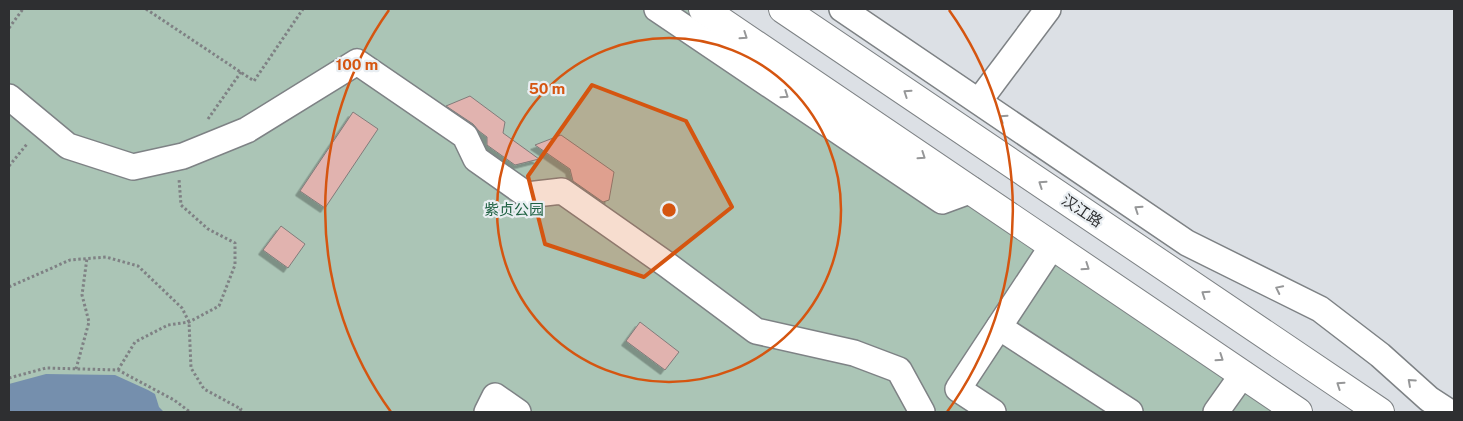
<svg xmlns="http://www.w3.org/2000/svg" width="1463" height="421" viewBox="0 0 1463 421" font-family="'Public Sans','Noto Sans SC',sans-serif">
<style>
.green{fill:#abc5b6}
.water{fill:#758fad}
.building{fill:#e1b3af;stroke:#817b7a;filter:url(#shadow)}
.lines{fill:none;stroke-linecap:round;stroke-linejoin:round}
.minor-casing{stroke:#7e8285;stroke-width:28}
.major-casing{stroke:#7e8285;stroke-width:30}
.path{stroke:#7f8184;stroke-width:3;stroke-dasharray:2.5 2.5;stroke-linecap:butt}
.minor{stroke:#fff;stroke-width:25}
.major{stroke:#fff;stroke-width:28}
.oneway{stroke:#969798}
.marked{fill:#d55510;fill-opacity:0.2;stroke:#d55510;stroke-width:4;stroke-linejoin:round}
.ring{fill:none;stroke:#d55510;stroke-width:2.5}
.labels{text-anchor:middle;stroke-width:4.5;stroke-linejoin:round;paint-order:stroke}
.park-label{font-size:15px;fill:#1f6142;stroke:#e9eef2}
.street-label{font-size:15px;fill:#2e2f31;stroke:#e9eef2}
.centre{fill:#d55510;stroke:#e9eef2;stroke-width:2.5}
.ring-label{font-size:15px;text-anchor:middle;font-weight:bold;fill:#d55510;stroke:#e9eef2;stroke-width:4.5;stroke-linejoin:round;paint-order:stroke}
</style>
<defs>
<filter id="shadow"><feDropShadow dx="-4.5" dy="4.5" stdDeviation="0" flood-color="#0004"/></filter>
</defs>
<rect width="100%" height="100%" fill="#dce0e5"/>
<polygon class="green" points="9,9 703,9 1298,412 9,412"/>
<polygon class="water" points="46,374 115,375 148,390 155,394 159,407 164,412 9,412 9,384"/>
<g class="building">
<polygon points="470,96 505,122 503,133 539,159 515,165 487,145 487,137 479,131 473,124 446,106"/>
<polygon points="353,112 378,129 325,208 300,191"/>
<polygon points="561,135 614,172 609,200 603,202 573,181 570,169 535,145"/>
<polygon points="281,226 305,244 288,268 263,250"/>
<polygon points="640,322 679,352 665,370 626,341"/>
</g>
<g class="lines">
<defs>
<g id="minor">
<polyline points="657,9 942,201 972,190"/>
<polyline points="842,9 1187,243 1320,309 1380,355 1429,399 1449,412"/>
<polyline points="9,97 68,146 133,167 183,156 247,130 357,62 465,136 476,159 527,195 562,191 666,264 756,331 854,353 899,370 922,412"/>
<polyline points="979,101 1048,9"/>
<polyline points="999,327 1130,412"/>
<polyline points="487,412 495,396 518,412"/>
<polyline points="993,412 958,389 1053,245"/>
<polyline points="1216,412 1243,374"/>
</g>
<g id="major">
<polyline points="703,9 1298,412"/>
<polyline points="783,9 1380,412"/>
</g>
</defs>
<use href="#minor" class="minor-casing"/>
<use href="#major" class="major-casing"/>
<g class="path">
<polyline points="146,9 254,81 303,9"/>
<polyline points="9,28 23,9"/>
<polyline points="208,119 241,72"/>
<polyline points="9,166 27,144"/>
<polyline points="9,287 70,260 106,257 138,266 182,308 189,322 191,368 204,389 241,409 239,412"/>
<polyline points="76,369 89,322 82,295 87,258"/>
<polyline points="118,370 135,342 168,325 189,322 219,306 235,265 235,243 208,229 181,205 179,179"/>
<polyline points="9,378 46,368 118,370 174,400 190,412"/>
</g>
<use href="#minor" class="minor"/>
<use href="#major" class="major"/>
</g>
<defs><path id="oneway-chevron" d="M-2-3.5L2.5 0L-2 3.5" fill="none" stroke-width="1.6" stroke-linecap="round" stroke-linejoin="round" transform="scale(1.25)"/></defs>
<g class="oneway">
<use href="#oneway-chevron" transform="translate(744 36) rotate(34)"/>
<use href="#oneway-chevron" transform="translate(907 93) rotate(-146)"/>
<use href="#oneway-chevron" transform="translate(785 95) rotate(34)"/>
<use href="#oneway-chevron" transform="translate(1003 118) rotate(-146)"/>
<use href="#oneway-chevron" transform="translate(922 156) rotate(34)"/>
<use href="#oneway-chevron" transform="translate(1042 184) rotate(-146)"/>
<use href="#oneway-chevron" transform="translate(1138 209) rotate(-146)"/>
<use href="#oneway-chevron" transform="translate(1086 267) rotate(34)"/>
<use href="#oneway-chevron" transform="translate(1279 289) rotate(-154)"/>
<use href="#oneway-chevron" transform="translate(1205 294) rotate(-146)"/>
<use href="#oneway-chevron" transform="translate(1220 358) rotate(34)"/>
<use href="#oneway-chevron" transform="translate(1411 382) rotate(-138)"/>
<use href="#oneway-chevron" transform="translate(1340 385) rotate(-146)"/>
</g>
<path class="marked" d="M592,85l94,36 46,86 -88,70 -99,-33 -17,-68z"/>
<g class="ring">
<circle cx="669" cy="210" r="172"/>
<path d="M391 412A344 344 0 0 1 389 10M949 10A344 344 0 0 1 947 412"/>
</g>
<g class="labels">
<g class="park-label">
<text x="514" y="215">紫贞公园</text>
</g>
<g class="street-label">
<text transform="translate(1082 211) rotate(34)" y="5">汉江路</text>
</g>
</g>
<circle cx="669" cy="210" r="8" class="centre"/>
<g class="ring-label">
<text x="357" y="70">100 m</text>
<text x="547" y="94">50 m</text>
</g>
<rect width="1463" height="421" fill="none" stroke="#2e2f31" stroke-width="20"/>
</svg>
